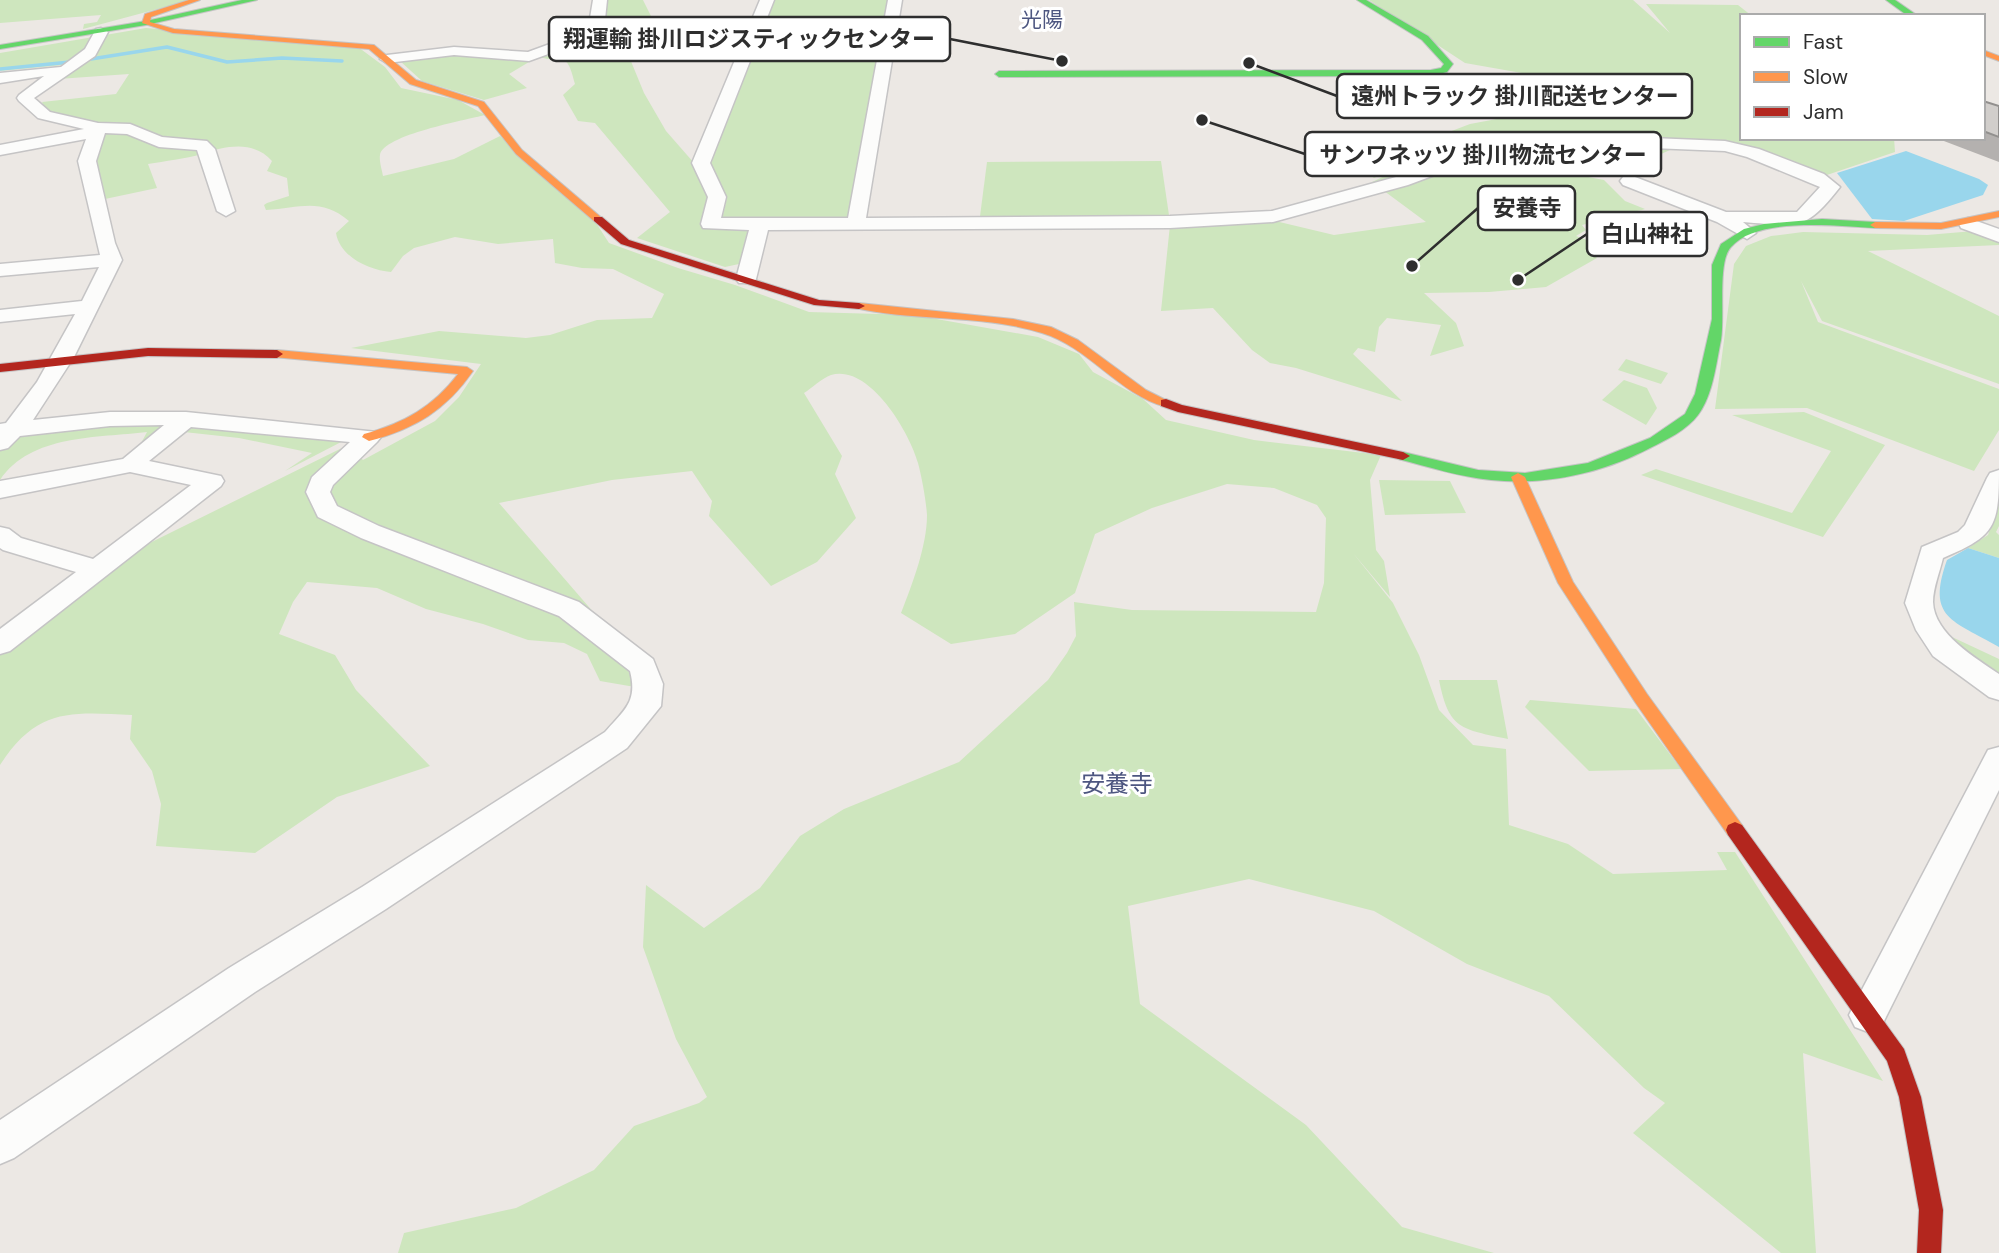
<svg xmlns="http://www.w3.org/2000/svg" width="1999" height="1253" viewBox="0 0 1999 1253" font-family="'DM Sans','Noto Sans JP',sans-serif">
<style>
.green{fill:#cee6be}
.water{fill:#99d6ec}
.lines{fill:none;stroke-linecap:round;stroke-linejoin:round}
.stream{stroke:#99d6ec;stroke-width:3.5}
.street-casing{stroke:#c5c4c5;stroke-width:3}
.fast-casing{stroke:#c5c4c5;stroke-width:2}
.slow-casing{stroke:#c5c4c5;stroke-width:2}
.jam-casing{stroke:#c5c4c5;stroke-width:2}
.street{fill:#fcfcfb;fill-rule:evenodd}
.fast{fill:#63d668;fill-rule:evenodd}
.slow{fill:#ff974d;fill-rule:evenodd}
.jam{fill:#b3261e;fill-rule:evenodd}
.wall{fill:#b4b1af}
.building{fill:#d1cecb;stroke:#92908e;stroke-width:2}
.labels{text-anchor:middle;stroke-width:6;stroke-linejoin:round;paint-order:stroke}
.far-quarter-label{font-size:21px;fill:#4d5680;stroke:#fff}
.quarter-label{font-size:24px;fill:#4d5680;stroke:#fff}
.leader{fill:none;stroke:#2e2e2e;stroke-width:2.5}
.callout-dot{fill:#2e2e2e;stroke:#fff;stroke-width:2.5}
.callout{fill:#fff;stroke:#2e2e2e;stroke-width:2.5}
.callout-label{font-size:23px;text-anchor:middle;font-weight:bold;fill:#2e2e2e}
</style>
<rect width="100%" height="100%" fill="#ece8e4"/>
<g class="green">
<polygon points="0,0 191,0 83,29 84,24 97,22 101,15 0,23"/>
<path d="M602,0h41l15,30 -30,24 16,39 22,38 28,32 15,36 -7,29 46,1 -9,35 -14,3 -88,-29 33,-26 -75,-89 -17,-2 -15,-26 12,-11c-9,-37 -12,-18 -38,-28l49,-18z"/>
<polygon points="774,0 889,0 851,217 842,219 722,219 727,198 706,160"/>
<path d="M1369,0h264l37,33 -24,-29 92,1 14,11h-10v122h152l1,14 -77,26 -79,-31 -69,3 -22,10 -67,-1 2,17 21,4 21,21 20,8c-11,4 -20,1 -31,3l-3,6 -29,7 4,5 -10,6 24,9 -12,5 9,8 -51,29 -57,5 -65,1 32,30 8,23 -34,10 11,-31 -54,-7 -8,9 -4,25 -17,-4 -5,6 49,47 -106,-33 -26,-5 -18,-13 -39,-42 -52,3 9,-86 101,-5 63,15 92,-13 -54,-40 57,-27 -55,23 -5,-4 59,-34 42,-16 74,-14v-33l-79,-14z"/>
<path d="M146,28l212,19 27,20 16,21 57,12 27,15c-19,5 -102,20 -105,40 -1,6 2,15 3,21l71,-17 46,-23 89,76 20,31 69,25 57,17 74,27 105,3 124,22 41,17 14,18 50,27 23,21 88,20 127,15 -11,25 6,70 8,11 6,36 -37,-44 40,50 26,52 20,55 34,35 33,4 3,76 59,19 45,30 114,-4 -10,-18h18l148,229 -80,-28 13,200h-35l-148,-120 32,-30 -21,-15 -95,-92 -82,-32 -93,-53 -125,-32 -121,27 12,98 166,121 96,102 92,26h-1096l6,-20 112,-25 78,-38 40,-44 65,-23 8,-6 -31,-58 -33,-92 3,-62 58,43 56,-40 40,-52 44,-27 115,-47 89,-82 19,-27 9,-17 -2,-34 58,8 184,2 8,-29 2,-65 -9,-13 -43,-17 -47,-4 -75,24 -57,26 -20,59 -60,41 -64,10 -50,-31c11,-28 26,-67 26,-98 -1,-15 -5,-37 -9,-52 -9,-32 -49,-99 -87,-88 -9,3 -19,13 -27,18l38,63 -7,18 21,44 -39,44 -46,24 -62,-70 3,-15 -20,-30 -80,9 -113,23 115,133 21,51 -35,-6 -13,-27 -23,-11 -36,-3 -45,-16 -57,-15 -49,-21 -70,-6 -14,20 -14,32 56,21 21,35 74,76 -93,31 -82,56 -99,-7 5,-42 -9,-33 -22,-32 2,-24c-62,-3 -95,-7 -132,50v-117l97,-79 251,-124 15,15 72,-39 24,-24 22,-33 -130,-16 88,-17 87,7 24,-3 47,-15 55,-2 12,-24 -51,-25 -31,-1 -27,-5 -2,-24 -55,5 -43,-7 -41,11 -11,8 -12,16c-22,-2 -51,-15 -55,-39l13,-12c-28,-24 -49,-13 -83,-11l-2,-5 3,-2 22,-7 -2,-18 -20,-7 5,-10c-18,-21 -47,-15 -70,-7 -17,5 -37,7 -54,10l9,24 -52,11 -11,-40 3,-28 -48,-15 -7,-14 74,-8 13,-20 -71,5 26,-16 -84,8v-18z"/>
<polygon points="451,53 529,62 509,74 527,88 484,100 422,81 400,61"/>
<polygon points="1161,161 1170,222 979,224 987,162"/>
<polygon points="1974,231 1999,240 1999,245 1868,251 1999,316 1999,384 1822,321 1801,281 1818,322 1999,389 1999,430 1974,471 1807,408 1715,409 1734,264 1746,246 1771,236 1803,232 1927,235"/>
<polygon points="1626,359 1668,373 1661,384 1618,370"/>
<polygon points="1624,380 1647,388 1657,408 1646,425 1602,400"/>
<polygon points="1804,412 1885,445 1823,537 1641,475 1656,469 1792,513 1831,451 1732,415"/>
<path d="M166,424l-28,25 9,-17c-49,6 -116,2 -147,48v-29l17,-13 16,-5 39,-5z"/>
<polygon points="220,427 345,440 285,471 312,453 239,438 184,432 190,428"/>
<polygon points="1379,480 1450,481 1466,513 1385,515"/>
<polygon points="1999,501 1999,526 1996,532 1999,535 1999,558 1968,548 1988,535"/>
<polygon points="1952,637 1999,659 1999,683 1943,641"/>
<path d="M1439,680h58l11,59c-47,-10 -59,-9 -69,-59z"/>
<polygon points="1530,700 1636,709 1681,769 1589,771 1525,707"/>
</g>
<g class="water">
<polygon points="1906,151 1979,179 1988,185 1983,195 1904,221 1872,219 1837,173"/>
<path d="M1968,548l31,10v89c-46,-27 -73,-28 -52,-87z"/>
</g>
<g class="lines">
<g class="stream">
<polyline points="91,59 167,47 227,62 282,58 342,61"/>
<polyline points="0,69 70,62"/>
</g>
<defs>
<g id="street">
<polygon points="593,0 607,0 604,29 598,36 529,61 454,55 387,63 380,59 387,55 454,47 528,52 588,30"/>
<path d="M760,0h14l-64,163 16,34 -5,21h127l40,-218h14l-36,218 304,-2 102,-5 124,-34 94,-35 64,-8 171,7 34,8 65,25 16,13c-36,46 -42,39 -97,35l13,11 -9,6 -30,-17 -94,-37 -3,-4 3,-4h12l91,35h71l23,-25 -73,-30 -22,-6 -171,-7 -55,7 -91,34 -135,37 -103,6 -402,2 -12,49 -3,4h-14l-3,-4 13,-49 -46,-2 -2,-4 7,-27 -16,-34z"/>
<path d="M101,28l7,4 -13,24 -61,42 16,14 48,11 32,1 32,13 45,4 8,8 20,62 -9,5 -9,-5 -20,-61 -38,-3 -32,-13 -22,-1 -9,28 19,82 7,17 -48,97 -41,63 77,-8h76l191,20 4,5 -4,5 -44,43 -3,7 7,14 42,20 200,76 74,57 10,25 -2,22 -34,42 -241,161 -131,83 -241,166 -14,6v-44l229,-152 133,-81 243,-155c19,-22 33,-30 25,-61l-71,-55 -198,-78 -43,-21 -12,-25 6,-15 38,-35 -159,-15 -42,34 72,15 3,5 -3,5 -211,165 -10,3v-25l76,-57 -73,-22 -3,-2v-21l9,2 12,9 72,21 98,-74 -61,-13 -130,26v-17l123,-22 41,-34 -54,1 -90,10 -12,12 -8,2v-26l6,-1 31,-41 38,-68 -75,8v-12l82,-9 17,-34 -99,9v-12l100,-9 -22,-94 8,-22 -86,16v-10l84,-16 -46,-11 -19,-17 -2,-3 2,-3 25,-19 -44,7v-10l61,-6 24,-18 11,-20z"/>
<polygon points="1968,218 1999,229 1999,242 1961,228 1959,224"/>
<path d="M1999,470c0,57 -4,66 -56,88 -3,13 -10,30 -10,44 1,32 43,56 66,72v26l-10,-3 -56,-41 -17,-26 -11,-27 17,-56 36,-15 7,-7 22,-47 3,-5z"/>
<polygon points="1999,747 1999,790 1881,1027 1868,1032 1855,1027 1849,1015 1855,1003 1988,750"/>
</g>
<g id="fast">
<polygon points="242,0 257,0 146,25 0,49 0,45 146,21"/>
<polygon points="1357,0 1366,0 1428,36 1453,64 1447,72 1431,76 999,77 995,74 999,71 1431,70 1441,68 1444,64 1422,40"/>
<polygon points="1886,0 1895,0 1918,16 1908,16"/>
<path d="M1822,219l53,3 5,3 -5,3c-37,-2 -117,-12 -144,19 -14,15 -6,68 -10,93 -5,24 -8,55 -23,75 -11,15 -32,25 -48,33 -47,25 -105,38 -159,32 -31,-3 -62,-13 -93,-21l-2,-3 7,-4 75,18 47,3 63,-10 62,-25 35,-24 10,-20 17,-75v-54l9,-21 23,-15 20,-5z"/>
</g>
<g id="slow">
<polygon points="189,0 200,0 151,17 150,22 174,29 374,45 416,80 484,102 522,150 603,219 594,221 516,154 478,106 410,84 369,49 173,33 142,23 145,14"/>
<polygon points="1983,50 1999,56 1999,61 1983,55"/>
<polygon points="1999,211 1999,217 1941,229 1875,228 1870,225 1875,222 1941,223"/>
<path d="M859,303l154,16 38,8 27,13 68,50 26,13 -6,4c-48,-13 -77,-60 -124,-74 -60,-19 -126,-11 -187,-25v-4z"/>
<path d="M277,350l190,17 6,4c-27,39 -58,58 -104,70l-7,-4 2,-3c40,-11 69,-27 94,-60l-185,-17 -2,-3z"/>
<polygon points="1518,473 1525,477 1573,582 1647,694 1742,825 1744,830 1742,835 1735,838 1728,835 1635,702 1558,583 1511,477"/>
</g>
<g id="jam">
<polygon points="594,217 602,217 629,240 819,300 859,303 865,306 859,309 814,305 621,244 594,221"/>
<polygon points="148,348 277,350 283,354 277,358 148,356 0,372 0,364"/>
<polygon points="1166,399 1182,405 1403,452 1410,456 1403,460 1178,412 1161,406 1161,400"/>
<polygon points="1735,822 1742,825 1904,1049 1921,1097 1943,1210 1941,1253 1917,1253 1919,1210 1899,1097 1887,1061 1728,835 1726,830 1728,825"/>
</g>
</defs>
<use href="#street" class="street-casing"/>
<use href="#fast" class="fast-casing"/>
<use href="#slow" class="slow-casing"/>
<use href="#jam" class="jam-casing"/>
<use href="#street" class="street"/>
<use href="#fast" class="fast"/>
<use href="#slow" class="slow"/>
<use href="#jam" class="jam"/>
</g>
<polygon class="wall" points="1983,101 1999,106 1999,162 1936,138 1983,138"/>
<polygon class="building" points="1983,101 1999,106 1999,137 1983,131"/>
<g class="labels">
<g class="far-quarter-label">
<text x="1042" y="27">光陽</text>
</g>
<g class="quarter-label">
<text x="1117" y="792">安養寺</text>
</g>
</g>
<path class="leader" d="M1062 61L950 39M1249 63L1337 96M1202 120L1305 154M1412 266L1478 208M1518 280L1587 234"/>
<g class="callout-dot">
<circle cx="1062" cy="61" r="7"/>
<circle cx="1249" cy="63" r="7"/>
<circle cx="1202" cy="120" r="7"/>
<circle cx="1412" cy="266" r="7"/>
<circle cx="1518" cy="280" r="7"/>
</g>
<g class="callout">
<rect x="549" y="17" width="401" height="44" rx="7"/>
<rect x="1337" y="74" width="355" height="44" rx="7"/>
<rect x="1305" y="132" width="356" height="44" rx="7"/>
<rect x="1478" y="186" width="97" height="44" rx="7"/>
<rect x="1587" y="212" width="120" height="44" rx="7"/>
</g>
<g class="callout-label">
<text x="749" y="47">翔運輸 掛川ロジスティックセンター</text>
<text x="1515" y="104">遠州トラック 掛川配送センター</text>
<text x="1483" y="163">サンワネッツ 掛川物流センター</text>
<text x="1527" y="216">安養寺</text>
<text x="1647" y="242">白山神社</text>
</g>
<rect x="1740" y="14" width="245" height="126" fill="#ffffff" stroke="#ababab" stroke-width="2"/>
<rect x="1754" y="37" width="35" height="10" fill="#63d668" stroke="#ababab" stroke-width="2"/>
<text x="1803" y="49" font-size="21" fill="#2e2e2e">Fast</text>
<rect x="1754" y="72" width="35" height="10" fill="#ff974d" stroke="#ababab" stroke-width="2"/>
<text x="1803" y="84" font-size="21" fill="#2e2e2e">Slow</text>
<rect x="1754" y="107" width="35" height="10" fill="#b3261e" stroke="#ababab" stroke-width="2"/>
<text x="1803" y="119" font-size="21" fill="#2e2e2e">Jam</text>
</svg>
